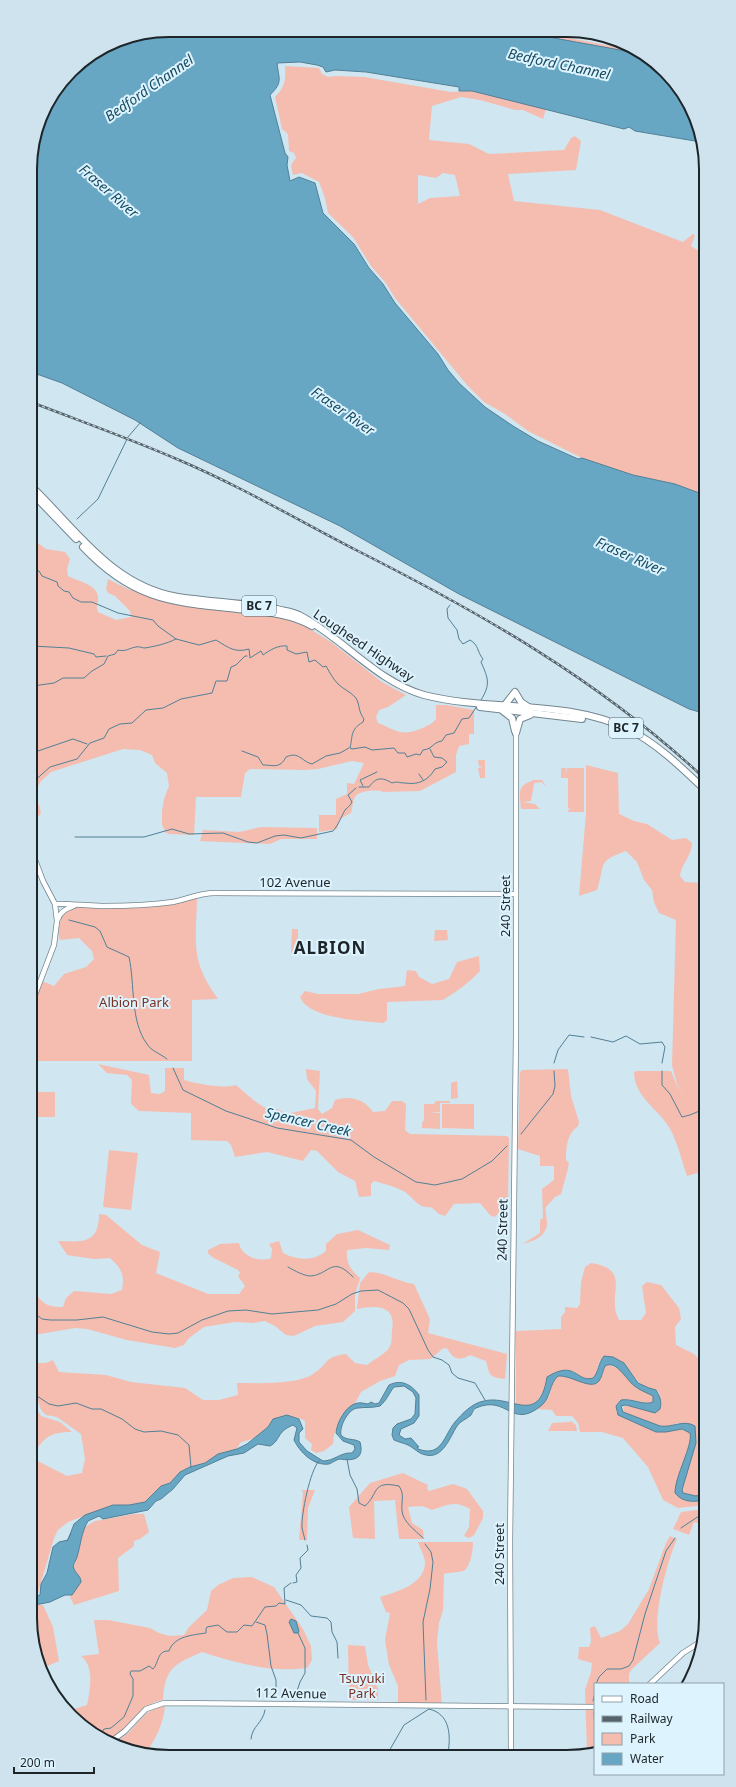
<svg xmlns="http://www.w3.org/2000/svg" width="736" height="1787" viewBox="0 0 736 1787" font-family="'Noto Sans',sans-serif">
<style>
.green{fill:#f5bdb0;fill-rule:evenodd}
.water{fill:#68a7c4;stroke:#528096}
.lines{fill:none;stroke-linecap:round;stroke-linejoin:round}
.stream{stroke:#528096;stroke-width:1}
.secondary-casing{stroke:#728690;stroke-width:6}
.highway-casing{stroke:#728690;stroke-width:8}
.secondary{stroke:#fff;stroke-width:4.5}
.highway{stroke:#fff;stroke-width:6}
.rail-casing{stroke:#566269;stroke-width:2.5}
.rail{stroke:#ddf3fe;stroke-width:1;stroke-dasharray:3;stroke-linecap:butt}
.labels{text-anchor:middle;stroke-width:4;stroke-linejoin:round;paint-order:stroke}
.shield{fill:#ddf3fe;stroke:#576369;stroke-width:1}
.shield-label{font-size:12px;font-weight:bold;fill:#1d2529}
.street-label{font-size:13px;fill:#1d2529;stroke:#ddf3fe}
.park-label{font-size:13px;fill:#7a3022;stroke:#ddf3fe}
.water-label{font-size:14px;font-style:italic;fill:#174b60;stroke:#ddf3fe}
.district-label{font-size:17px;font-weight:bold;letter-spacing:1px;fill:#1d2529;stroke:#ddf3fe}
.rim{fill:none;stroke:#1d2529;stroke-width:2}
</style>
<rect width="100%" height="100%" fill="#d0e6f1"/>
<g class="green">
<polygon points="521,32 538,32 637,51 642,54"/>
<path d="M285,66l34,2 3,6 6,3 8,-1 28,1 87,15 21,-1 74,18 -3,10 -20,-9h-8l-35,-10 -19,-3 -29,9 -3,34 40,4 20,10 75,-4 7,-12 4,-2 6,5 -5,29 -68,4 6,27 86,9 83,32 10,-8 2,1 -4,11 11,7v241l-27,-10 -42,-9 -51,-17 -54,-27 -23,-17 -21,-12 -17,-17 -72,-87 -10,-16 -14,-16 -18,-29 -25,-24 -3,-15 -6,-16 -17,-9 -9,2 -2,-10 5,-7 -2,-5 -5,-2 -1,-17 -6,-5 -7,-32c10,-10 11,-17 10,-31zM443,173l12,2 5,21 -30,2 -12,6v-29l18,3z"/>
<path d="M31,538l15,11 19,3 5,7 -3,10 1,7c9,5 29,8 30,21 1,7 -3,7 0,15l18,8 15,-3 -1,-6 -15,-15 -7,-3 -2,-4 2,-10 22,11 143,25 34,12 24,15 51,40 24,13 -18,12 -9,3 -3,7 2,6c18,7 23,14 42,6 7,-3 11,-4 16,-10v-14h10l28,5v24h-5v10l-10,2 -3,9v17l-36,19 -37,1c-6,-3 -25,-1 -28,5 -3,4 -2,11 -4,16l-11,6 -3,10 -18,3v-17h17v-16l11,-5v-11l7,1 10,-21 -12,-2 -34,8 -13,1 -55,-1 -5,4 -4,24h-45l-2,38 -25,-1 -3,-1 -4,-8v-14l2,-12 5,-13 -2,-13 -12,-10 -3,-8 -12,-5 -17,-1 -72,23 -10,9 -7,12 1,5 4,7 2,8 -2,3 -6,-1z"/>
<polygon points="478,760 485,760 485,778 480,778 478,768 483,767 479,766"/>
<path d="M586,765l32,8 1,41 15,7 13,3 25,16 14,-2 6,5c0,13 -11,21 -12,33l5,6 19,1v298l-7,-8 -10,3c-6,-17 -10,-37 -20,-52 -12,-17 -32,-28 -33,-51l2,-2h35l6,15 7,8 -7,-9 -5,-20 4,-145 -17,-7 -5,-11 -2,-12 -8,-10 -7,-18 -11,-11c-30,11 -20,12 -29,39l-18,6 7,-83z"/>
<polygon points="561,768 566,768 567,773 567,768 584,768 584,812 568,812 568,810 571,810 568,808 568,778 561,778"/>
<path d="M534,780h8l4,6 -5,-4 -5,1 -1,17 1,-18 -2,2 -3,17 -8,1 12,2 5,5h-19c-1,-17 -5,-23 13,-29z"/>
<polygon points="261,827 317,828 317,839 281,839 270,844 200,841 203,830 239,832"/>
<path d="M197,898c-1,44 -7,63 21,101l-26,1v61h-159v-54l9,-26 12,5 10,-12 22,-7 8,-8 -2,-8 -13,-13 -19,2c-4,-9 0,-25 9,-30 9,-5 23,-2 33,-3 32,-2 63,-6 95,-9z"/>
<polygon points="292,929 298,929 298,954 291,953"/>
<polygon points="435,930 447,930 448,940 434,941"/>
<path d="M479,956l1,15c-11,12 -24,21 -37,29l-56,2v18l-4,3c-19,-2 -75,-4 -83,-26l5,-6 13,3h40l21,-5 26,-3 2,-16 9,1 3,6 13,7 17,-5 8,-17z"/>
<path d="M98,1064l51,11 2,18 9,1 5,-3v-23h19v12c13,4 40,9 52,5 6,5 23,21 30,23 11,2 9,-2 20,6l29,-6 1,-17 -9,-12 -1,-10 14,2 -2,38 4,5 10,-6 3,-8c14,-5 30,-1 38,12l12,-1 7,-10h10l4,3 -1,26 5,4 97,2 2,2 -1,64 -13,15 -5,-2 -10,-12 -26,1 -9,12 -6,-2 -8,-7c-13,2 -16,-8 -26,-15 -10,-6 -21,-8 -31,-11l-3,3v12l-12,1 -4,-16 -17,-9 -21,-21 -6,-1 -8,11 -36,-9 -32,5 -4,-12 -4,-4 -36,-1v-27l-52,-2 -8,-7 1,-24 -5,-5 -20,-2z"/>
<path d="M568,1069l3,27 8,26 -1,4c-11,8 -12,21 -12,34l3,3c-2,11 -5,20 -8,31l-6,3 -9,10c-1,5 1,10 1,16 0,13 -13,18 -24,21l17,-11v-13l3,-2 -1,-29 12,-9v-14h-14v-10l-22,-7 2,-77 2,-2z"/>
<polygon points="457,1081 458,1098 451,1099 451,1083"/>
<rect x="33" y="1092" width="22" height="25"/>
<polygon points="436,1101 450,1101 450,1103 440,1103 440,1112 429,1113 440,1113 440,1129 422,1128 422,1123 424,1120 424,1104 434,1104"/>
<polygon points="442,1104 474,1104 474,1129 442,1128"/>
<polygon points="109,1150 138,1153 131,1210 103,1207"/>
<path d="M99,1214l7,1 36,30 18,7 -4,21 52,21h31l6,-8 -7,-10 2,-3 -2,-3 -26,-13 -4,-4v-3l12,-6 19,-1c2,13 20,20 32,15l1,-9 -3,-5 10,-3 4,12c14,7 30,9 43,-2v-7l11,-10 21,-4 32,15 -1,5 -23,-2 -19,2c-1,13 3,19 13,28l-5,17v16l-12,11 -28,4 -21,10 -8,-1 -11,-9 -10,-5 -12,2 -18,-1 -31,5 -15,11 -5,7 -9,3 -48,-8 -40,-11 -12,-1 -35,6 -6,-1v-46c5,16 13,20 29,20l3,-9 8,-7 37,3 11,-4c3,-16 -1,-22 -12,-32l-16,1 -27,-4 -9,-14c24,1 41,3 41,-27z"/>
<path d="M591,1263c43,7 14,32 28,57h22l5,-7 -4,-27 5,-4 14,3 18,23 2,11 -6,8 1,18 18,9 5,5 6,-4v138l-9,3 -13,-3 -1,-3 14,-47 -1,-17 -17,-3 -12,4 -6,-1 -36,-13 -1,-6 6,-2 26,8 5,-18 -3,-5c-15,1 -25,-16 -33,-27l-24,-3 -5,16 -6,3 -8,-2 -8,-6 -26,6c-3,18 -10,32 -31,29v-75l45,-2v-12l4,-5v-5l12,1 3,-4 1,-22 4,-15z"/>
<path d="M369,1272c16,0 29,10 45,12l16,35 -2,14 79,21 -2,25c-17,-2 -15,-4 -19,-18l-16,-6c-10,6 -17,5 -23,-7l-5,1 -11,10 -22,1 -10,5 -4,11 -15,5 -19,11 -7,13 -12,9 -8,21 -1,9 -9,7 -8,2 -5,-3 1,-6 -7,-6v-17c-8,-6 -22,-3 -32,-2 -4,7 -11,16 -18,19 -5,2 -10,2 -15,5l-3,6 -13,3 -19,11 -15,4 -10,5 -10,11 -9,3 -16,16 -16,3h-16l-45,17 -10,8 -4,8 -17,58 -2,1 -1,-138 33,17 15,-3 3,-14 -4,-25 -24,-17 -11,-2 -5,-5 -7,-20v-27h12l7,-3 6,12 47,3 25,7 54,6 18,12h16l19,-5 -1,-12c19,0 60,2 76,-9 17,-11 10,-17 33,-20l9,9 12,2c6,-5 18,-11 22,-17 4,-6 2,-11 3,-17 5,-27 -17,-26 -35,-22l3,-26z"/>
<path d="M607,1364l12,5 17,18 17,9v6l-3,2 -24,-5 -10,12 2,4 38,17 26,-3 8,4c3,13 -15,42 -15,60l16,9 14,-2v5l-27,3 -15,-8 -15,-33 -25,-29 -21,-6h-22l-2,-9 -6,-7h-16l-4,-6 -16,-1 13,-12 4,-15 5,-6h10l14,6 20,-6 3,-10z"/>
<path d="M34,1397l3,12 4,7 19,6 12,10c-20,0 -28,4 -38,22z"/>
<polygon points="571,1421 576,1425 577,1431 548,1431 552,1423 569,1422"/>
<path d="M403,1473l25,12 -1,3 2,3 24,-7 14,5 16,22v7l-9,17 -5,3 -5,-2 5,-9 1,-18c-15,-9 -22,-4 -38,1l-10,-4 -14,1 4,16 11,7 1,9h-25l-4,-39 -21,1 1,38 -22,-1 -4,-31 21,-24z"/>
<polygon points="301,1490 315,1490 308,1508 307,1540 299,1540 303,1492"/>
<polygon points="705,1509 705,1525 694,1522 689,1535 673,1529 681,1512"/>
<path d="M134,1514h10l5,18 -9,7 -6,2v5l-16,12 1,33 -45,14 -4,-8 11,-15c-2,-5 -6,-9 -7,-14 0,-2 7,-35 9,-40l12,-7z"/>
<path d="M670,1536l7,3c-10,23 -26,80 -17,104l-29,27 -2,4v10h-34v68h-8l-2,-62 6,-18 1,-9 -14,-4 1,-12h10l2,-5 -1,-14 5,-2 6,12 19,-7 8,-7 21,-35 17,-46z"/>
<path d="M418,1542h55c0,7 -2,26 -10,29 -6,2 -13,1 -19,3l-1,36 -4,13 -2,19 5,64 -44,-1v-19l-9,-21 -4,-25 5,-27 -4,-1 -6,-15c16,-5 44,-12 45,-34 0,-7 -5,-14 -7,-21z"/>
<path d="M252,1577l22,10 29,42 8,17 1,14 -5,8c-35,5 -71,-5 -105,-16 -28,12 -37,16 -39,48 -18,3 -26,16 -38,28 -6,6 -12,10 -19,14l-35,-26 -3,-5 19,-6c3,-15 8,-38 -6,-49l18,-2 -5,-34h14l42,8 9,5 11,3 14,-1 5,-8 18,-17 4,-19 7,-6 15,-7z"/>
<polygon points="35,1605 43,1605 53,1627 59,1661 43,1668 35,1653"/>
<polygon points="348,1645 365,1646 368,1665 378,1689 378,1700 349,1700"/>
<path d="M165,1706c-1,16 -10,36 -21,48l-32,-10c5,-3 11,-7 16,-11 13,-12 18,-25 37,-27z"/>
</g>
<g class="water">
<path d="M169,30l352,2 121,22 23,17 36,63v8l-66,-11 -6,-4 -5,2 -152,-38h-13v-4l-93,-15 -31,-2 -9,2 -3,-5 -6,-2 -17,-3 -23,1c2,17 6,19 -7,32l15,58 3,4 -1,8 3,16 9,-4 16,6 8,30 31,31 15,24 14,16 12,19 43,51 10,16 11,13 26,24 28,19 25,15 40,18 4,-1 51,17 42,9 27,10 1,219 -14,-4 -230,-115 -119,-68 -162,-78 -43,-28 -73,-37 -31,-11 -1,-212 14,-52 33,-43 39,-24z"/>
<path d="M604,1356l9,1 11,6 14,20 11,5 7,2c4,7 6,11 4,19l-5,4 -29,-8 -5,1 2,6 37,14c13,2 23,-7 35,0l1,17 -14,47 1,3 13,3 9,-3v7c-11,2 -22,3 -30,-7 0,-18 18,-47 15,-60l-8,-4 -16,3h-10l-38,-17 -2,-9 5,-6c11,-2 23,6 32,2v-6c-5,-3 -12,-5 -17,-9 -9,-5 -19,-28 -31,-21 -2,4 -3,11 -6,15 -8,10 -27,-6 -41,-5 -9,8 -7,21 -16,29 -31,26 -34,-11 -66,3 -3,1 -3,4 -5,7 -4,4 -11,6 -14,11 -7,11 -14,33 -31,29 -7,-1 -12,-7 -18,-10 -4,-2 -10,-3 -14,-5l-2,-5 1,-7 4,-4 14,-5 4,-5 1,-16 -3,-6 -9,-6 -10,1c-5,6 -7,13 -14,19 -7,2 -15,1 -22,2 -9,0 -19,18 -17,27 5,6 13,3 19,7 5,18 -8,19 -20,17 -3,0 -8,4 -11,5 -16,2 -29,-12 -35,-24l3,-12 -4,-3c-17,7 -12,15 -23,21l-12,-2 -14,9 -16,3 -43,19 -12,14 -12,10 -5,2 -8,9 -45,9 -4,-3 -11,5c-7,12 -7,23 -11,36 -1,4 -5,7 -3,12 2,5 7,7 7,13l-9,13h-7l-15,7 -15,3v-8l5,-2 1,-11 6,-11 6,-26 6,-5 9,-2 6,-16 11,-9 28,-10h16l16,-3 16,-16 9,-3 10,-11 10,-5 15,-4 13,-9 19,-5 10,-5 21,-17 5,-8 14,-4 12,4 4,10 -4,4v9l8,9 16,10c11,0 18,-9 29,-8l3,-4 -1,-4 -11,-4 -7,-8c1,-12 12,-32 26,-30 2,0 4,1 6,1l3,-2 4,2 4,-1 10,-18c12,-6 22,-1 30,10v21l-5,7 -13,6 -2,6 6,4 6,-1 8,9h-2l1,2c24,9 26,-14 37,-27 7,-8 17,-19 29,-21 27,-7 55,26 63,-24 29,-18 29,6 46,1 6,-6 5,-15 11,-22z"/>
<polygon points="291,1619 296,1621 299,1631 298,1633 294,1633 289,1622"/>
</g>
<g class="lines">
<g class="stream">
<polyline points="77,519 98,499 128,437 140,423"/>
<path d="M31,563l3,7 5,1 3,5 15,6 1,4 6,5 5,1 4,6 8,4h11l26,11 35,7 5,6 18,13 23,6 17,-5c13,8 19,13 33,9l1,9 11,-7 2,4c7,-5 15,-10 24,-9v4l9,4 11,-2 2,10 6,-2 8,7 3,-1c4,7 7,13 12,18 5,5 13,8 18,14 4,7 2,13 8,21l-1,3c-13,8 -10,13 -13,26l2,1 13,-2 7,3 22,-2 4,5h7l2,4 9,-3 4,1 3,-5c10,-1 10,-8 19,-9l4,-6 8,-2 8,-14 7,-1 8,-12"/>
<path d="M450,605l-3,4 1,9 9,12 2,9 4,5 7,-4c9,5 7,12 13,19l-2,3c7,16 10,22 0,38"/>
<polyline points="32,646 69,648 94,654 96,657 106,656"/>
<path d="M33,686l21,-3 9,-5h21l8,-7 12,-7 4,-8 7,-2 3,-4c8,2 11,-2 18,-3 3,-1 6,1 9,1 11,-2 21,-4 31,-9"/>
<path d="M242,751l16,6 5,8c10,0 17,4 23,-8 13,-6 15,4 26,7l14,-8 14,-3 9,-5"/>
<polyline points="32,753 73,739 87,744"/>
<polyline points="419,774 423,780"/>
<polyline points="32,783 50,767 77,759 90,743 104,738 109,729 120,724 132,723 146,710 163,708 181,699 212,693 216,681 227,681 231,667 236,665 245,656 247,656"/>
<polyline points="363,786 360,780 377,772"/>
<path d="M359,787h10c7,-10 13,-10 23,-4 5,-2 7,0 13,0 13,2 23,-2 30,-14l7,-2 5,-5 -5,-4 -8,-1 -4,-8"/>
<path d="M75,837h69l28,-8 17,5 34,-1 25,9 9,1 18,-7 9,-1 17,3 32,-7c6,-7 8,-14 12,-21 3,-3 5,-4 7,-8l-4,-7 8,-7"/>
<path d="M69,920l26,7 5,4 7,16 22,10c6,27 1,64 18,87 4,7 14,10 20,15"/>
<polyline points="591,1037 613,1042 626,1036 640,1044 662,1042 665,1047 662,1063"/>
<polyline points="554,1063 558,1050 569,1035 584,1037"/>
<polyline points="173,1068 183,1090 226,1111 277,1128 351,1140 374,1157 416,1182 435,1185 462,1179 492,1161 507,1146"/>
<polyline points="662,1071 662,1085 670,1094 682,1117 690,1115 704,1109"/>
<polyline points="521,1134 553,1094 555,1086 554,1071"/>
<path d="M288,1267c7,4 16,9 23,9 19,-2 21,-21 42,1"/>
<polyline points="34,1313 42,1319 50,1320 77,1320 103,1317 152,1332 169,1334 178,1333 202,1320 228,1311 246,1310 272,1314 318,1310 336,1304 352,1294 361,1291 378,1290 403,1303 409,1309 428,1350 433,1357 442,1360 449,1365 452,1373 458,1378 475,1383 485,1400"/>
<polyline points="34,1394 49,1404 58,1406 76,1403 92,1409 101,1409 122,1419 135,1429 144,1432 161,1431 178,1435 189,1445 191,1467"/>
<path d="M347,1459l3,16 7,14 2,14 6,3c14,-12 6,-26 34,-20 6,9 2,15 3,25 1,11 13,19 21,27"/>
<polyline points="681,1528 705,1512"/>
<path d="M305,1540c-1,-4 -2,-8 -3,-12 -1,-13 8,-58 17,-67"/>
<polyline points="67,1541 71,1533"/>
<polyline points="425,1544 431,1552 433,1562 430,1589 423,1622 426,1700"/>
<polyline points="293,1583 297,1582 296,1575 301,1568 300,1558 308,1550 307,1545"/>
<polyline points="286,1600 301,1605 311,1616 327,1618 331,1622 332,1632 337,1642 338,1658"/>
<polyline points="256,1622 265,1625 267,1634 271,1666 276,1680 276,1693 273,1697"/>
<polyline points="596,1684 599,1677 607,1669 621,1669 629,1666 633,1660 645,1614 666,1551 675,1538"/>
<polyline points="294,1700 300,1682 305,1673 305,1648 298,1633"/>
<polyline points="593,1701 595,1692"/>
<polyline points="594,1712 595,1735"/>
<path d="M99,1737l5,-8 7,-1 13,-11 9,-21v-17l-3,-5 1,-3h9l9,-5 4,3c6,-6 4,-19 16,-18 5,-15 24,-16 37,-18v-4l1,-2 11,-2 9,7h10l7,-7 8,1 13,-19 11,-1 3,-3 6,1 -1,-16 7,-5"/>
<path d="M251,1739c1,-13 12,-16 14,-29"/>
<path d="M388,1753l16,-28 25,-16c21,5 22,26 19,44"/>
</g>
<defs>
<g id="secondary">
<polyline points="32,852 43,881 55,904 57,921 54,945 33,1000"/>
<path d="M55,904c3,-1 41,2 49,2 22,0 47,-1 69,-4 14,-3 27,-9 42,-9l301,1"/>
<path d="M58,919c3,-8 8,-10 16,-13"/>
<polyline points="650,1684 683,1653 702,1641"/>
<polyline points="109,1743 125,1731 146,1709 164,1703 595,1707"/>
<polyline points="511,1753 510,1542 516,1035 516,731"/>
</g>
<g id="highway">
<path d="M31,486c45,43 81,100 147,111 33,5 66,6 99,12 7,2 15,2 22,6 43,22 78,67 125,80 66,17 141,4 204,34 28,14 52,37 75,59"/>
<polyline points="31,492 76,539"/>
<path d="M83,547c53,56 92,55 164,63 21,2 46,5 65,16"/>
<polyline points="504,706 515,692 521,702 530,708"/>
<polyline points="480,707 582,719"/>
<polyline points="503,711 512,718 515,731"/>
<polyline points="516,733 520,719 530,715"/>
</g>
</defs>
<use href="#secondary" class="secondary-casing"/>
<use href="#highway" class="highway-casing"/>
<use href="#secondary" class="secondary"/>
<use href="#highway" class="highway"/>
<defs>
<path id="rail" d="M31,402c49,19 100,37 148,58 61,26 119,60 177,90 125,63 244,131 347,227"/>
</defs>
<use href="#rail" class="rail-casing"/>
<use href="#rail" class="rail"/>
</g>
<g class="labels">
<g class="shield">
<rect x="242" y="596" width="34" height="20" rx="3"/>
<rect x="609" y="718" width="34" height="20" rx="3"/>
</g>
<g class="shield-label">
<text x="259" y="610">BC 7</text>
<text x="626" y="732">BC 7</text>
</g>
<g class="street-label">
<text transform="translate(364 645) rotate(34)" y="5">Lougheed Highway</text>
<text x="295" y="887">102 Avenue</text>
<text transform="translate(505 906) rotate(-90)" y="5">240 Street</text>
<text transform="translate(502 1230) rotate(-89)" y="5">240 Street</text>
<text transform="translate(499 1554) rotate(-90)" y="5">240 Street</text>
<text transform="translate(291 1693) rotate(1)" y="5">112 Avenue</text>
</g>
<g class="park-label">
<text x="134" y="1007">Albion Park</text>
<text x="362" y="1683">Tsuyuki<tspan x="362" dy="15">Park</tspan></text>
</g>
<g class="water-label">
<text transform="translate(559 64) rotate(12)" y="5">Bedford Channel</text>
<text transform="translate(149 88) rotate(-35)" y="5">Bedford Channel</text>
<text transform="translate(109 191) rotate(41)" y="5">Fraser River</text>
<text transform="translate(343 411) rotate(35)" y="5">Fraser River</text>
<text transform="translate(630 556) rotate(24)" y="5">Fraser River</text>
<text transform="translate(308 1122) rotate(13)" y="5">Spencer Creek</text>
</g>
<g class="district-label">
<text x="330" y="954">ALBION</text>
</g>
</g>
<path d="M0 0H736V1787H0ZM169 37H567A132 132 0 0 1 699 169V1618A132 132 0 0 1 567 1750H169A132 132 0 0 1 37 1618V169A132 132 0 0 1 169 37Z" fill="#cee3ed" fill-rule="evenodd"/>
<path class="rim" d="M169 37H567A132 132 0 0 1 699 169V1618A132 132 0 0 1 567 1750H169A132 132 0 0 1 37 1618V169A132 132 0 0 1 169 37Z"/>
<rect x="594" y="1683" width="130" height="92" fill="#ddf3fe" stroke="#90a1a9"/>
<rect x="602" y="1696" width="20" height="6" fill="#ffffff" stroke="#90a1a9"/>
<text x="630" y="1703" font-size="12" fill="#1d2529">Road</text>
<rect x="602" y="1716" width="20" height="6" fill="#566269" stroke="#90a1a9"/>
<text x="630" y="1723" font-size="12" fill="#1d2529">Railway</text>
<rect x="602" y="1733" width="20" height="12" fill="#f5bdb0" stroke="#90a1a9"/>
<text x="630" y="1743" font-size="12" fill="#1d2529">Park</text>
<rect x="602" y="1753" width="20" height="12" fill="#68a7c4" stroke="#90a1a9"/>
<text x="630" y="1763" font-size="12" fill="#1d2529">Water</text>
<path d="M14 1767v6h80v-6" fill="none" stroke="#1d2529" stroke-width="2"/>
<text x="20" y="1767" font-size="12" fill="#1d2529" stroke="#ddf3fe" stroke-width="3" paint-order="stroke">200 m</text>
</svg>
